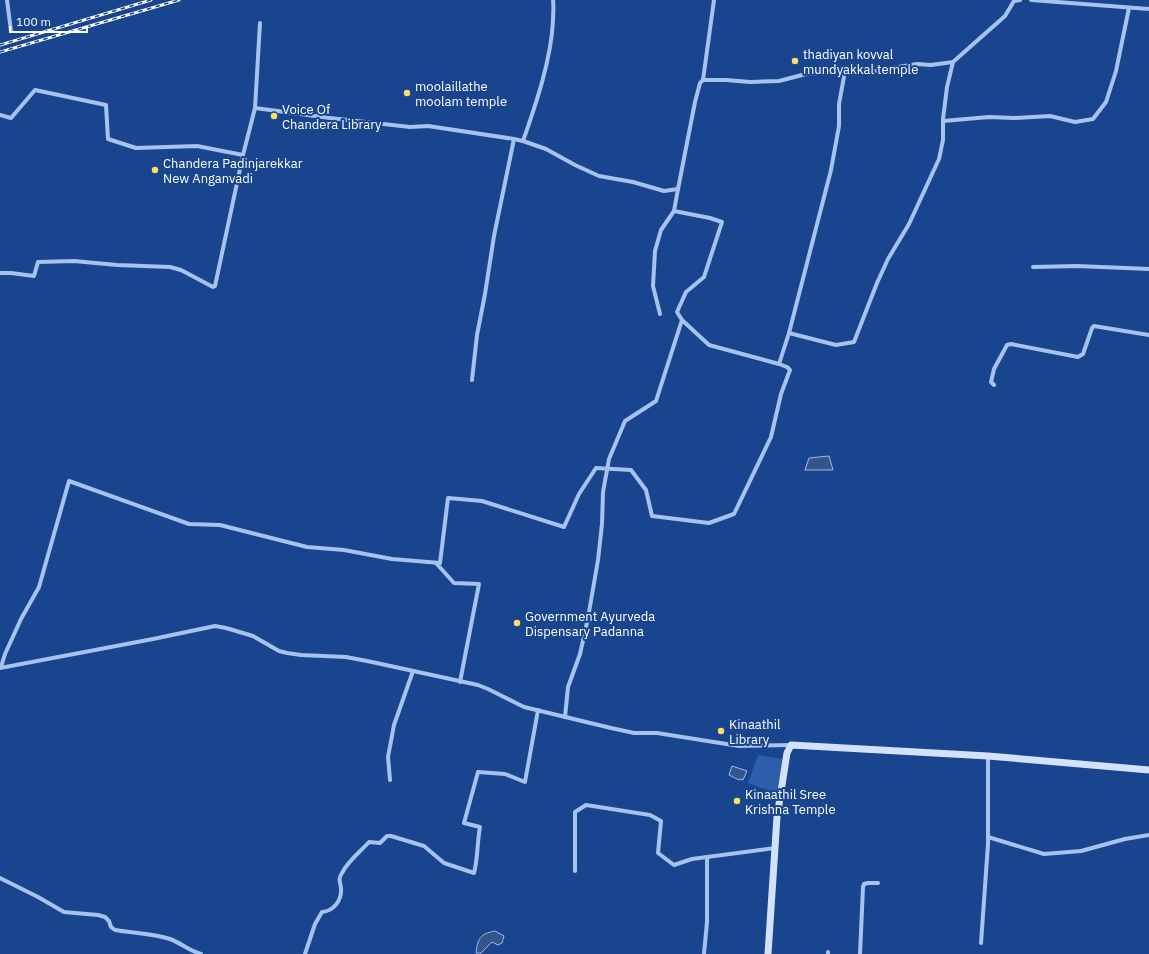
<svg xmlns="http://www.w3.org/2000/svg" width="1149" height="954" viewBox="0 0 1149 954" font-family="'IBM Plex Sans',sans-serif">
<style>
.green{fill:#2c5eac}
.water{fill:#34548a;stroke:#99bcf1}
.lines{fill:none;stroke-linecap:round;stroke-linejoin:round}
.minor{stroke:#a6c2ee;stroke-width:4}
.secondary{stroke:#d3e2fa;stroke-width:7}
.rail-casing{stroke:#fff;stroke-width:3}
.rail{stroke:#19458e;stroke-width:1.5;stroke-dasharray:4.5;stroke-linecap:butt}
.poi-dot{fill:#ffdc63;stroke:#19458e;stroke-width:1.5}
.labels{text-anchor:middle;stroke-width:4;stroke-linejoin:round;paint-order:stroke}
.poi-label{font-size:13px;fill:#fff;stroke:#19458e;text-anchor:start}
</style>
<rect width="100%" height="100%" fill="#19458e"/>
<polygon class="green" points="758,755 783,759 780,776 776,793 748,783"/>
<g class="water">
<polygon points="829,456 833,470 805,470 809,458"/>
<polygon points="732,766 747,771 743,780 740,779 739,780 729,775"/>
<path d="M495,931l9,5 -2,7 -4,2 -6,-3 -11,11h-5c2,-15 4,-19 19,-22z"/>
</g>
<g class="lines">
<g class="minor">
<polyline points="7,0 11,31"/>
<polyline points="1031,0 1149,9"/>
<polyline points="703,80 714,0"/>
<polyline points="255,108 260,23"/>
<polyline points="0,115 11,118 35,90 106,105 108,139 136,148 197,146 243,155 255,108 330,118 410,127 428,126 514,139 523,141 546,149 575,165 599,176 633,182 664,191 678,189 695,102 700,83 703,80 726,80 750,82 779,81 806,74 845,71 878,71 898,67 917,64 931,65 953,62 1005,16 1014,1 1020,0"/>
<polyline points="943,121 989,117 1014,118 1050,116 1075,122 1093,119 1106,102 1116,71 1129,8"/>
<path d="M523,141c13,-37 28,-81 30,-120 0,-7 1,-14 0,-21"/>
<polyline points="678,189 674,211 710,218 722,222 704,277 686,292 677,312 682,320 709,345 779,364 789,333 836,345 854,342 877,283 888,259 909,224 939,159 943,140 943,119 947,87 953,62"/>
<polyline points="1033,267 1077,266 1149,269"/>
<polyline points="0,273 11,273 34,276 38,262 74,261 117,265 170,267 181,270 213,287 215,286 243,155"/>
<polyline points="660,314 653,286 655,251 661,230 674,211"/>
<polyline points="789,333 831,170 839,126 839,104 845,71"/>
<polyline points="472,380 477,335 485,294 494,236 514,139"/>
<polyline points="994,385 991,382 994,369 1007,345 1011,344 1078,357 1083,354 1092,328 1094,326 1149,335"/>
<polyline points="436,563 454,583 479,584 460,682"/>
<polyline points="1,667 5,654 21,619 39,587 69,481 189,524 220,525 307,547 344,550 392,559 440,563 448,498 482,501 564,527 579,494 596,468 631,470 646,490 652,516 709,523 734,514 771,437 781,394 790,370 787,367 779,364"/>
<polyline points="0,668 153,639 215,626 226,628 253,636 279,651 287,653 301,655 346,657 372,662 478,685 488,689 524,707 611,728 634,733 657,733 739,746 791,745"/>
<polyline points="565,717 568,687 580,654 588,618 598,560 602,524 603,492 609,459 625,421 656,401 682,320"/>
<polyline points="390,780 388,757 394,725 413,671"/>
<polyline points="988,837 1044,854 1081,851 1125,839 1149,835"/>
<polyline points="575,871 575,812 586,805 650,815 661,821 658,853 674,865 692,859 775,848"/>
<path d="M0,878l38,19 26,15 34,3 7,2 4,4 2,6 4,3c17,3 38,3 55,9 11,4 19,12 31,15"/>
<polyline points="981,943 988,844 988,756"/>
<path d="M305,954l10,-30 7,-12c12,-1 20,-12 19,-24 -1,-7 -3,-9 1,-15 6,-12 18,-21 27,-31l11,1 7,-7h4l33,10 20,17 30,10c4,-15 3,-30 6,-46l-16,-4 14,-51 27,2 20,8 13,-72"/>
<polyline points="704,954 707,922 707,857"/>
<polyline points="828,954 828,952"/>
<polyline points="860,954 863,887 864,884 868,883 878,883"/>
</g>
<polyline class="secondary" points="768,954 777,817 787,753 791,745 988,756 1149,770"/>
<defs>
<g id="rail">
<polyline points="0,45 151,0"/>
<polyline points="0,52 179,0"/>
</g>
</defs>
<use href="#rail" class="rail-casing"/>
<use href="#rail" class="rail"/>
</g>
<g class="poi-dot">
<circle cx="795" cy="61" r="4"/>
<circle cx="407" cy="93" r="4"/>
<circle cx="274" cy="116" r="4"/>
<circle cx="155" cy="170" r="4"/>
<circle cx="517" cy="623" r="4"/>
<circle cx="721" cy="731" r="4"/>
<circle cx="737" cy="801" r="4"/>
</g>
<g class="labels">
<g class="poi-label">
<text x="803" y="59">thadiyan kovval<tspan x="803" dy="15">mundyakkal temple</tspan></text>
<text x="415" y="91">moolaillathe<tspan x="415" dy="15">moolam temple</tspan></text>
<text x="282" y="114">Voice Of<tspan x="282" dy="15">Chandera Library</tspan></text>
<text x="163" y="168">Chandera Padinjarekkar<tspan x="163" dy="15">New Anganvadi</tspan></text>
<text x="525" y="621">Government Ayurveda<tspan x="525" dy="15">Dispensary Padanna</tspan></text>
<text x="729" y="729">Kinaathil<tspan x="729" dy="15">Library</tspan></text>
<text x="745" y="799">Kinaathil Sree<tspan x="745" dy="15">Krishna Temple</tspan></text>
</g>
</g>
<path d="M10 26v6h77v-6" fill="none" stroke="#ffffff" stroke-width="2"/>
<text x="16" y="26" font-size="12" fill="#ffffff" stroke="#19458e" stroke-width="3" paint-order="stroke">100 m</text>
</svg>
